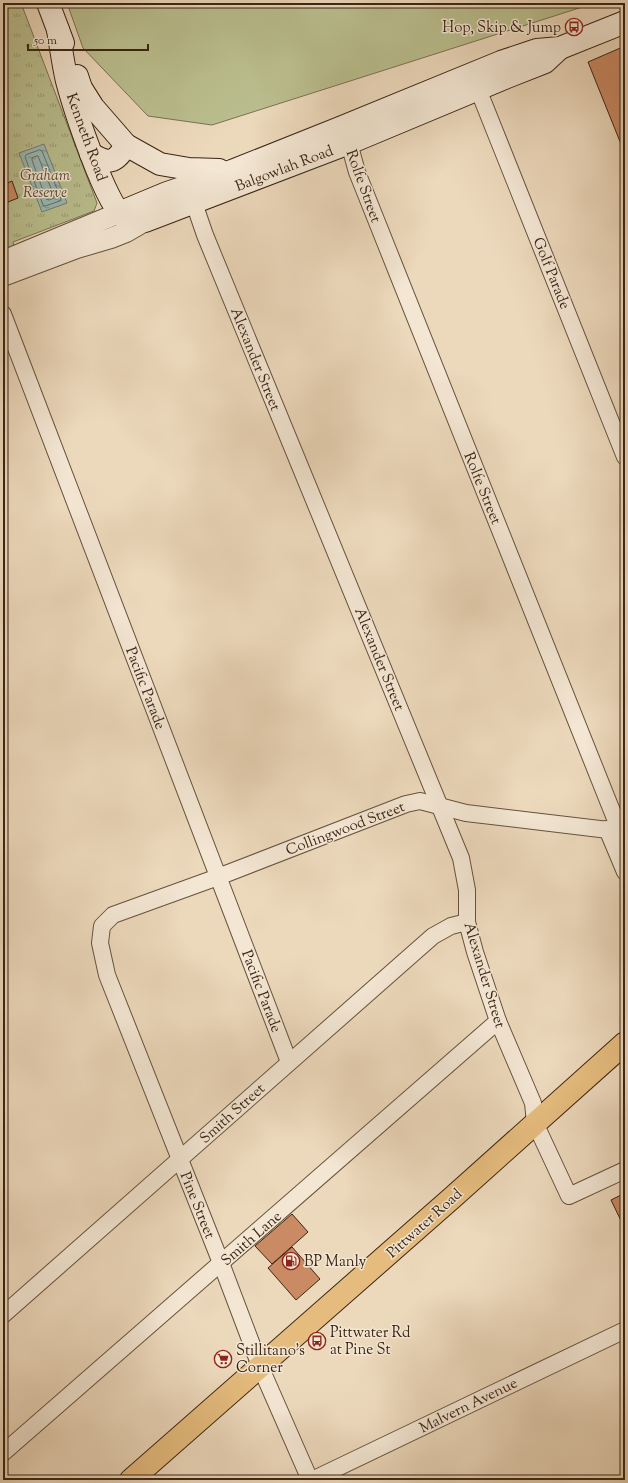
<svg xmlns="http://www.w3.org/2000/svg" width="628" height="1483" viewBox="0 0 628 1483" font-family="'Sorts Mill Goudy',serif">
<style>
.green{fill:#babe8e;stroke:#7a7251}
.park{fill:url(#park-tufts);stroke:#7a7251}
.water{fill:url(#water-ripples);stroke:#737e73}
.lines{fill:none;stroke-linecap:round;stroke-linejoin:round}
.shore{stroke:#6a6f64;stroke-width:1}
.building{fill:#ca8a64;stroke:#3a2514}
.minor-casing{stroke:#66523e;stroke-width:18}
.tertiary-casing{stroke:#66523e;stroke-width:22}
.secondary-casing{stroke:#3a2514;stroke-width:24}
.primary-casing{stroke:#3a2514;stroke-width:24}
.minor{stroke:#f3e6d3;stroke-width:16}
.tertiary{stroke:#f3e6d3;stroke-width:20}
.secondary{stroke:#f3e6d3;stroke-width:22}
.primary{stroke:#e6bc7e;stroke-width:22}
.labels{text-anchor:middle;stroke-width:3;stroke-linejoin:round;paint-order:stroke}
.poi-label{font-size:15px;fill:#3a2514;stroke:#f3e6d3;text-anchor:start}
.street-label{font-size:15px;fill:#3a2514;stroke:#f3e6d3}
.park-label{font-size:15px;font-style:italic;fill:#5a4b32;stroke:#f3e6d3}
</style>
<defs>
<pattern id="park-tufts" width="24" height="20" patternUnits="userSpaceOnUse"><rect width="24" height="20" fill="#babe8e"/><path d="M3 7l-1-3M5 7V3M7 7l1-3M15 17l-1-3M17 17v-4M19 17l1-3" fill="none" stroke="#989a73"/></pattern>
<pattern id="water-ripples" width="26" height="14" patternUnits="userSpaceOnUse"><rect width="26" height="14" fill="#99b9b3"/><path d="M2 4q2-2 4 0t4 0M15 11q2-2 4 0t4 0" fill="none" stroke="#7e9690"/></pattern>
</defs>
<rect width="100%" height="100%" fill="#ecd8bb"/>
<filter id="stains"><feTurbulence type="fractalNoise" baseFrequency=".005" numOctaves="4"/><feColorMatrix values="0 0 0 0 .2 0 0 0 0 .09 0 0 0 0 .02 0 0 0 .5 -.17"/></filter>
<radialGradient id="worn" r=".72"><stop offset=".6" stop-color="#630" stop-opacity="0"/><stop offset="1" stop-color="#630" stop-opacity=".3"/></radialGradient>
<polygon class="green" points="67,3 595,3 212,125 148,116 83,48"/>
<polygon class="park" points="3,3 21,3 97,203 94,211 13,242 15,248 3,253"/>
<polygon class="water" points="44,144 67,203 42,212 19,153"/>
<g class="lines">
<g class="shore">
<polygon points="40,150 42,151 61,199 60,201 45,206 43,205 25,157 26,155"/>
<polygon points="38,156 54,196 54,198 49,200 46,199 32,160 32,158"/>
</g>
</g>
<g class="building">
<polygon points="625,46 625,154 588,62"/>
<polygon points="12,181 18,198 3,204 3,185"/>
<polygon points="625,1193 625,1229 611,1200"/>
<polygon points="292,1214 308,1232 272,1264 255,1246"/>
<polygon points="292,1247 320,1279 296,1300 268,1268"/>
</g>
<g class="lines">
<defs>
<g id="minor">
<polyline points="478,89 625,457"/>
<polyline points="349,143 357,172 620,831"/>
<polyline points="194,203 205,235 461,858 467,890 467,922 475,952 498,1021 533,1103 535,1123 569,1196 625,1170"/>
<polyline points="3,314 289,1062"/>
<polyline points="607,829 625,872"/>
<polyline points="3,1315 433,936 451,926 467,922"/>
<polyline points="3,1453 498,1021"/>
<polyline points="310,1480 260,1366 221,1263 107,975 100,943 102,926 113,915 218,877 406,804 420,801 466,813 625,832"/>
<polyline points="312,1480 625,1330"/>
</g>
<g id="tertiary">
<polyline points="3,261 119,213"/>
<polyline points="3,276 77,248 111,238 126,232 145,221"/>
</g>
<g id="secondary">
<polyline points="48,3 63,43"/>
<path d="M58,30c3,17 5,34 9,51 6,23 39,126 57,136 7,4 14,3 21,4l204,-78 158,-66 38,-15 15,-14"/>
<polyline points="77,76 81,88 93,107 126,145 160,164 189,169 219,170"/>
<path d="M91,154c18,10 24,10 35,-9"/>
<polyline points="119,213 167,193 232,171 340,128 501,62 537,50 560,48 625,22"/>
</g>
<polyline id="primary" points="131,1480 453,1197 625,1043"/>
</defs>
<use href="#minor" class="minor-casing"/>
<use href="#tertiary" class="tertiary-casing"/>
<use href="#secondary" class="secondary-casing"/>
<use href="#primary" class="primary-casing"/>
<use href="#minor" class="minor"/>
<use href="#tertiary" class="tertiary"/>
<use href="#secondary" class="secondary"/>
<use href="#primary" class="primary"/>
</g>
<defs>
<symbol id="bus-ring" viewBox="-11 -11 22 22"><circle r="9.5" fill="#f3e6d3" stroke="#8f2418" stroke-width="1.5"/><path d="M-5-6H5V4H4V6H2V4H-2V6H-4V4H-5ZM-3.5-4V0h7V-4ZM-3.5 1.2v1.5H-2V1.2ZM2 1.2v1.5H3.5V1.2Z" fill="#8f2418"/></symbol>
<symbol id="fuel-ring" viewBox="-11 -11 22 22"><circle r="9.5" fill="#f3e6d3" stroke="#8f2418" stroke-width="1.5"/><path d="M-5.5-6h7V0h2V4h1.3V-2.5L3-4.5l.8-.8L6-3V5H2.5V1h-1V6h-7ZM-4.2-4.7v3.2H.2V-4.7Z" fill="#8f2418"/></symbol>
<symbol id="supermarket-ring" viewBox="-11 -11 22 22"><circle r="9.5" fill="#f3e6d3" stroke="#8f2418" stroke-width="1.5"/><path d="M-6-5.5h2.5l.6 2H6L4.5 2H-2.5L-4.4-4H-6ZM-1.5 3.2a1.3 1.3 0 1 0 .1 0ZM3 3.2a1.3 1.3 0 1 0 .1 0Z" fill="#8f2418"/></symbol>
</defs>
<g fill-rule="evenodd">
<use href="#bus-ring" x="564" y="17" width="20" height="20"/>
<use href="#fuel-ring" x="281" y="1251" width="20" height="20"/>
<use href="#bus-ring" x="307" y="1331" width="20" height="20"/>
<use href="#supermarket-ring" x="213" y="1349" width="20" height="20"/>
</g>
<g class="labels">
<g class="poi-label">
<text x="561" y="32" text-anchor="end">Hop, Skip &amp; Jump</text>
<text x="304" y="1266">BP Manly</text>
<text x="330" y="1337">Pittwater Rd<tspan x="330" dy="17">at Pine St</tspan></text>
<text x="236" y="1355">Stillitano's<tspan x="236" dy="17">Corner</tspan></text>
</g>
<g class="street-label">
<text transform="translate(87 137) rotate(70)" y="5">Kenneth Road</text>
<text transform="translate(284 168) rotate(-21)" y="5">Balgowlah Road</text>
<text transform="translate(364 186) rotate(70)" y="5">Rolfe Street</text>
<text transform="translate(552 273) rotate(68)" y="5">Golf Parade</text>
<text transform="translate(256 359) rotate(68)" y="5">Alexander Street</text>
<text transform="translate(483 488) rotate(68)" y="5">Rolfe Street</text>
<text transform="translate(380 659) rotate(68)" y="5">Alexander Street</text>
<text transform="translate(146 688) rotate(69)" y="5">Pacific Parade</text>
<text transform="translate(345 828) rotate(-21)" y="5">Collingwood Street</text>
<text transform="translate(485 975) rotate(73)" y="5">Alexander Street</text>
<text transform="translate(262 991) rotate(69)" y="5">Pacific Parade</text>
<text transform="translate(232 1113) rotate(-42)" y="5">Smith Street</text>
<text transform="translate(198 1205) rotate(68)" y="5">Pine Street</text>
<text transform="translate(424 1223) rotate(-42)" y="5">Pittwater Road</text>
<text transform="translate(251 1238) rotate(-41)" y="5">Smith Lane</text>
<text transform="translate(468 1405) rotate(-26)" y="5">Malvern Avenue</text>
</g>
<g class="park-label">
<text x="45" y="180">Graham<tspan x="45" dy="17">Reserve</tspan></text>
</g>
</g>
<rect width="628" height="1483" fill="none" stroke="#ecd8bb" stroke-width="16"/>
<rect x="4" y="4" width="620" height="1475" fill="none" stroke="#3a2514" stroke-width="2"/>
<rect x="8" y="8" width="612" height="1467" fill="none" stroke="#3a2514"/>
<path d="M28 44v6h120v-6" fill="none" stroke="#3a2514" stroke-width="2"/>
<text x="34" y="44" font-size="12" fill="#3a2514" stroke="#f3e6d3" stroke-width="3" paint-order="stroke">50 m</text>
<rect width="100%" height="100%" filter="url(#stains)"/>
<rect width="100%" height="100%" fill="url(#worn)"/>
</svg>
